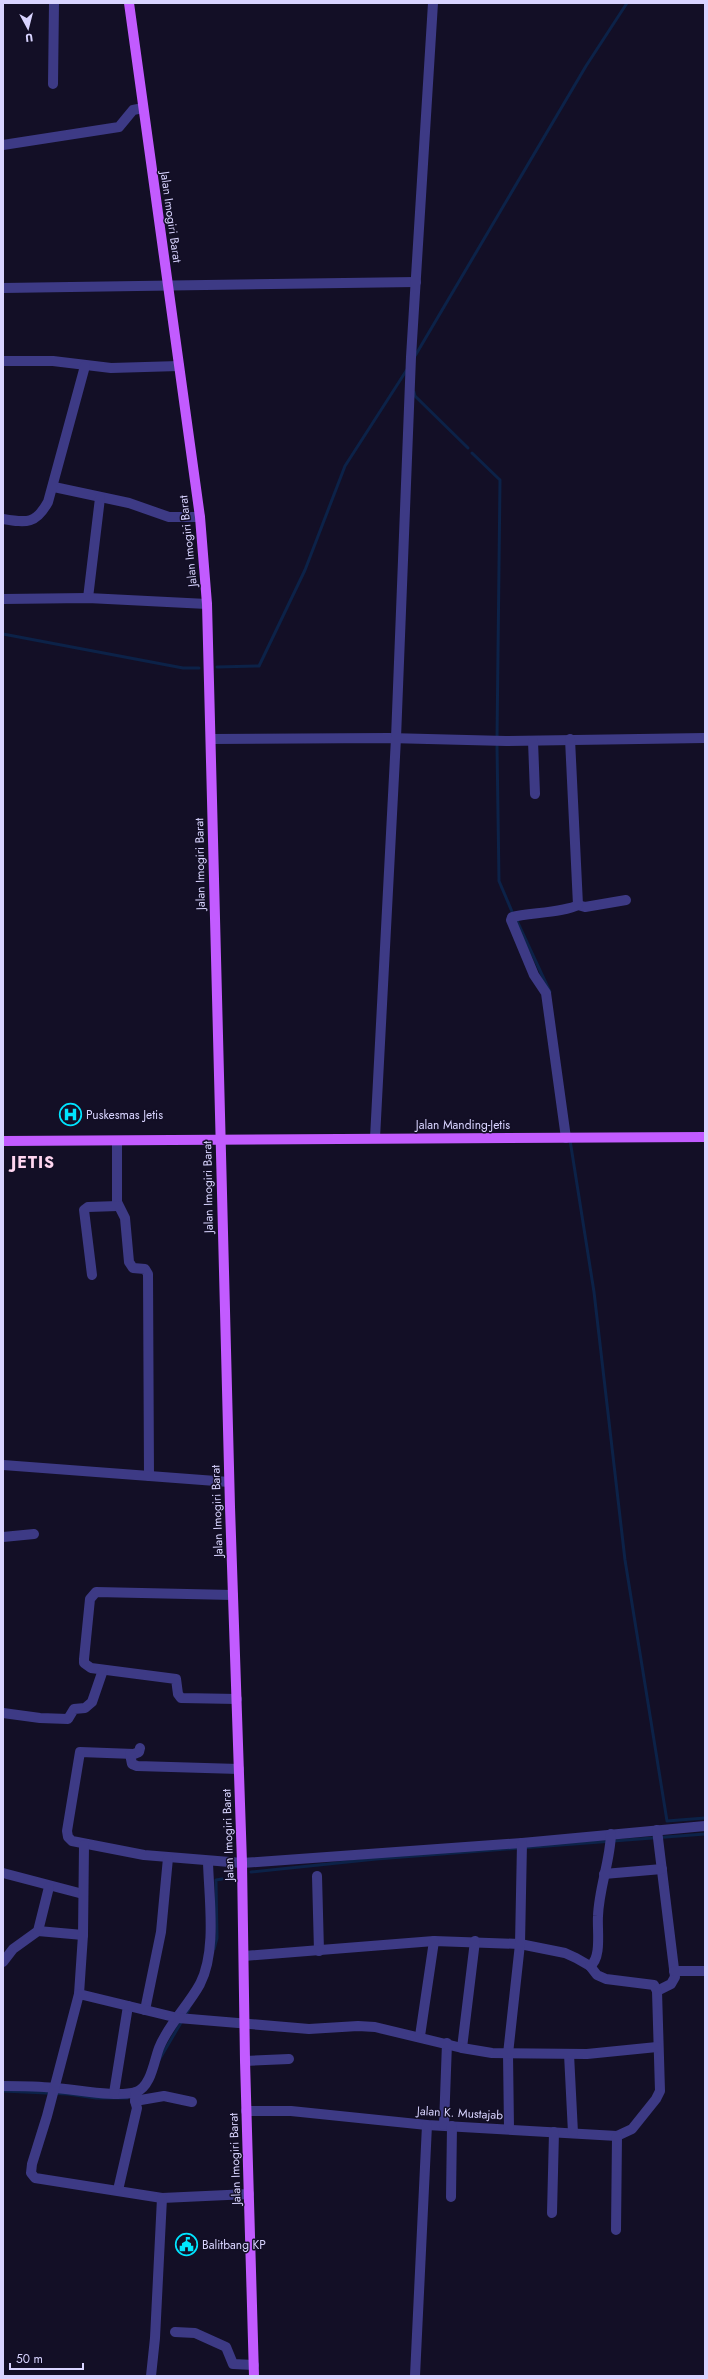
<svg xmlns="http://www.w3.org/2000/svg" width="708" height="2379" viewBox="0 0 708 2379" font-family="Jost,sans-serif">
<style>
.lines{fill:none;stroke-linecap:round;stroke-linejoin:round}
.stream{stroke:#0c2248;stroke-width:3}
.minor{stroke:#3d3a85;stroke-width:10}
.major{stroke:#c25bff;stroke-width:10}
.labels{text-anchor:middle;stroke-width:3;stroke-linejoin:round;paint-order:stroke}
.street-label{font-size:12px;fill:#d9d4ff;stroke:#130f26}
.poi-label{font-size:12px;fill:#d9d4ff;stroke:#130f26;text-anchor:start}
.district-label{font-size:16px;font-weight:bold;letter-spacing:1px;fill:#ffd6f0;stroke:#130f26}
</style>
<rect width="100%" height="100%" fill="#130f26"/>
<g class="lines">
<g class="stream">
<polyline points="415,356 586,66 627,3"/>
<polyline points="414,392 415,396 468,448"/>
<polyline points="472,453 500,480 497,739"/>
<polyline points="3,634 183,668 199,668"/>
<polyline points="217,667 259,666 305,570 345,466 408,368"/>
<polyline points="497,746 499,881 513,914"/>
<polyline points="517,921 550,992"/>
<polyline points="570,1140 594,1292 625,1560 667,1821 705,1818"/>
<polyline points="251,1872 376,1859 705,1834"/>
<polyline points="214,1949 217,1938 216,1880 222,1879"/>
<polyline points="159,2060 189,2009"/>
<polyline points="3,2091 68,2094 96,2098 127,2098"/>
</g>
<g class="minor">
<polyline points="53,84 54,3"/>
<polyline points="3,145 119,127 133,110 143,108"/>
<polyline points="3,288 416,282"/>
<polyline points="3,361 53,361 111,368 179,366"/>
<polyline points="54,487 129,503 169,517 200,517"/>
<path d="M3,519c24,4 33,5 45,-17l37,-136"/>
<polyline points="88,598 100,498"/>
<polyline points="3,599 88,598 207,604"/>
<polyline points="211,739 389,738 506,741 705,738"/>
<polyline points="533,741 535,794"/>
<polyline points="578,905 585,907 626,900"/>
<polyline points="375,1138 396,738 411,357 433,3"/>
<path d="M566,1138l-20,-145 -12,-18 -23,-55 1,-3c16,-4 54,-5 66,-12l-8,-166"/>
<polyline points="117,1141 117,1202 125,1218 129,1262 133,1268 145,1269 148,1274 149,1476"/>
<polyline points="92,1275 84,1210 88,1207 118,1206"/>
<polyline points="3,1465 229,1482"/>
<polyline points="3,1537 34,1534"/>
<polyline points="233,1595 96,1592 90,1599 84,1659 84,1663 91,1668 176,1679 178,1694 181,1698 237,1699"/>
<polyline points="3,1713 40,1718 68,1719 74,1709 85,1708 92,1702 103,1670"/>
<polyline points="140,1748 139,1752 134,1754 80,1752 67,1831 68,1837 72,1841 144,1855 242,1863 522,1843 705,1826"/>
<polyline points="130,1754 132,1764 137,1766 239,1769"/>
<polyline points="657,1830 675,1977 671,1984 657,1991"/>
<polyline points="3,1873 83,1894"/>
<polyline points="604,1874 662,1869"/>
<polyline points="317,1876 319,1951"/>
<polyline points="38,1931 83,1935"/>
<polyline points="244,1956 434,1941 520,1944 565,1953 576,1958 590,1966 597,1975 606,1979 654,1985 657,1991 660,2091 656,2099 632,2129 617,2136 427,2125 291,2111 246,2111"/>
<polyline points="3,1962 13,1949 38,1931 49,1887"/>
<path d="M590,1966c12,-8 7,-36 8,-50 1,-28 12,-54 13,-82"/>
<polyline points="674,1971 705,1971"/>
<polyline points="79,1994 83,1935 84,1845"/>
<polyline points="145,2010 161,1932 168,1858"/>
<polyline points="420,2036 434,1941"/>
<polyline points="462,2048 475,1941"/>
<polyline points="569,2054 573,2133"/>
<polyline points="245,2061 289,2059"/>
<path d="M3,2086c17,0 34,0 51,2 21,1 62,10 82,4 15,-5 18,-31 23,-44 9,-23 29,-42 41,-64 17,-33 9,-85 8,-122"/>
<polyline points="114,2093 128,2006"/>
<polyline points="135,2101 164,2096 192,2102"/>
<polyline points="444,2125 447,2043"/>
<polyline points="509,2128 508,2054 520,1944 522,1843"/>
<polyline points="118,2190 137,2108 135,2101 136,2092"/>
<polyline points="249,2194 162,2198 35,2178 31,2173 32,2164 47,2116 79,1994 178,2018 309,2029 358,2026 375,2027 462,2048 492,2053 587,2054 657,2047"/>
<polyline points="451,2197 452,2126"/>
<polyline points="552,2213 554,2132"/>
<polyline points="616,2230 617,2136"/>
<polyline points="175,2332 195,2333 226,2347 233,2364 254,2365"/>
<polyline points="151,2376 155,2338 162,2198"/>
<polyline points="415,2376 427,2125"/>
</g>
<g class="major">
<polyline points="129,3 200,517 207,604 230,1507 242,1863 245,2061 254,2376"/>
<polyline points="3,1141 705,1137"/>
</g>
</g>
<defs>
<symbol id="hospital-ring" viewBox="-11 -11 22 22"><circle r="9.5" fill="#130f26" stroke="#00e5ff" stroke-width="1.5"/><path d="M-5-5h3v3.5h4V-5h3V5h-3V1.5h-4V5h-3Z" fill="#00e5ff"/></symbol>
<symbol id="civic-ring" viewBox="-11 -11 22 22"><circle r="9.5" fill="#130f26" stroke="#00e5ff" stroke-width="1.5"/><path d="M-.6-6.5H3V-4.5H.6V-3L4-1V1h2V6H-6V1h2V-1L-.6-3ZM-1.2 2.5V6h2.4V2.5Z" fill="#00e5ff"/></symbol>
</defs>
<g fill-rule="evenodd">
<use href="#hospital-ring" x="58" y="1102" width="25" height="25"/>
<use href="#civic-ring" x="174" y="2232" width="25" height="25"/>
</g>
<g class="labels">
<g class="street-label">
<text transform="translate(171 217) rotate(82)" y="4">Jalan Imogiri Barat</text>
<text transform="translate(188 541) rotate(-96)" y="4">Jalan Imogiri Barat</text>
<text transform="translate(200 864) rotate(-91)" y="4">Jalan Imogiri Barat</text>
<text x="463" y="1129">Jalan Manding-Jetis</text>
<text transform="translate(208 1187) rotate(-91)" y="4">Jalan Imogiri Barat</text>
<text transform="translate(217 1511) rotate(-92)" y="4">Jalan Imogiri Barat</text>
<text transform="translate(228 1835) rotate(-92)" y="4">Jalan Imogiri Barat</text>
<text transform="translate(460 2113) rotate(3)" y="4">Jalan K. Mustajab</text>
<text transform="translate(235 2159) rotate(-92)" y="4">Jalan Imogiri Barat</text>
</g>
<g class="poi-label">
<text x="86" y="1119">Puskesmas Jetis</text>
<text x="202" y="2249">Balitbang KP</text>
</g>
<g class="district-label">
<text x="33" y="1168">JETIS</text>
</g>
</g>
<rect width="708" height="2379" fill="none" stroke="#d9d4ff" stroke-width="8"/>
<g transform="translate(28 28) rotate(173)" stroke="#130f26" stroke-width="3" paint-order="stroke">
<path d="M0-3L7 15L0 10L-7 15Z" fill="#d9d4ff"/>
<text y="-6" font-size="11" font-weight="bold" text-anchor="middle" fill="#d9d4ff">U</text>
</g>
<path d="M10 2363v6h73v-6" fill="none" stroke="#d9d4ff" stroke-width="2"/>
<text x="16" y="2363" font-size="12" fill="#d9d4ff" stroke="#130f26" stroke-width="3" paint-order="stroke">50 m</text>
</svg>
